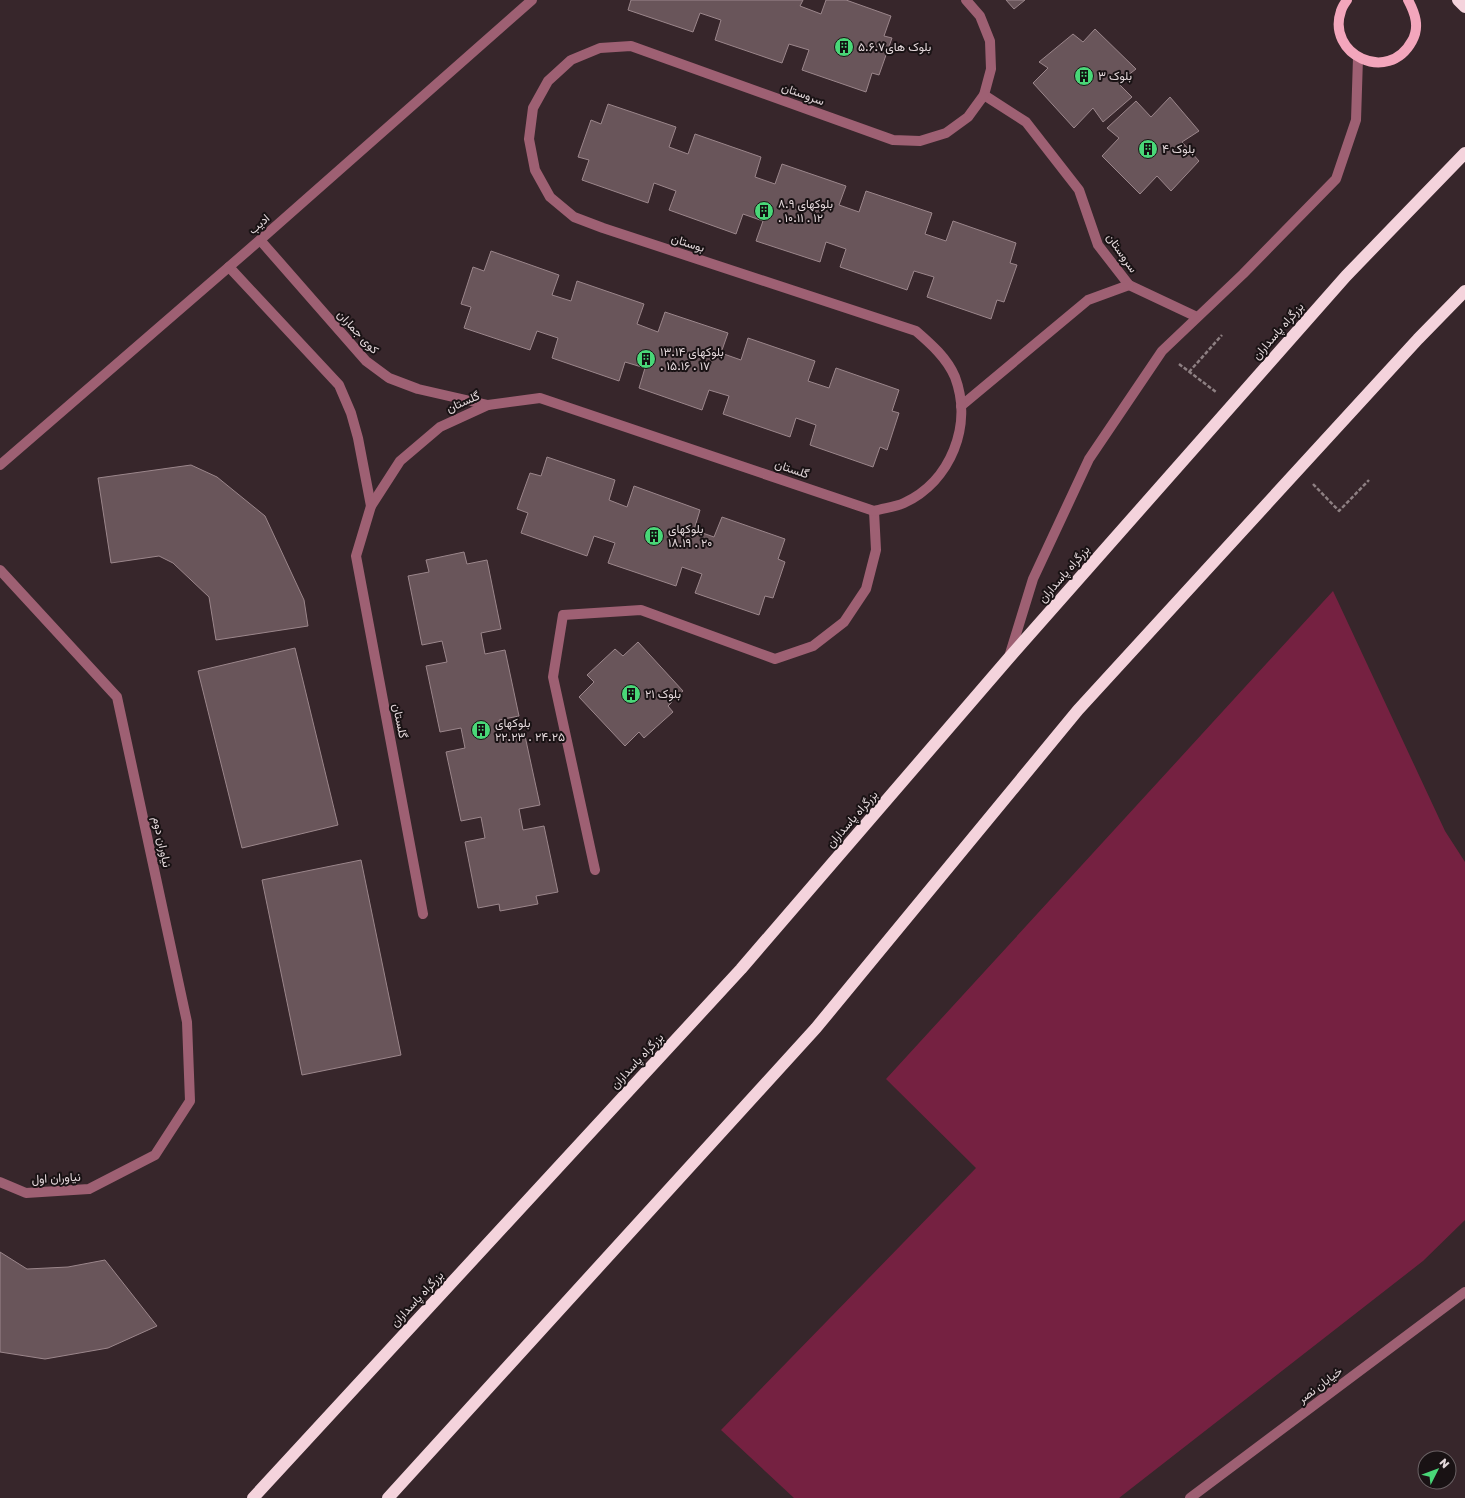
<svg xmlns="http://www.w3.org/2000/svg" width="1465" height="1498" viewBox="0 0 1465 1498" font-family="'Golos Text',Vazirmatn,sans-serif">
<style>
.green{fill:#752141}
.building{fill:#69555a;stroke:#9b868b}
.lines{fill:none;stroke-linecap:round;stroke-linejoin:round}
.path{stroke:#8e8083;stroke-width:2.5;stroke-dasharray:4 2;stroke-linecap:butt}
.minor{stroke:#9e6073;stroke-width:10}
.major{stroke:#f3a6bc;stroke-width:10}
.highway{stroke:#f4d3dc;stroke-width:12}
.labels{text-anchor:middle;stroke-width:4;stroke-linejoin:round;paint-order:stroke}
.poi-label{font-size:12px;fill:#e4d8db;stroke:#191214;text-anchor:start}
.street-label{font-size:12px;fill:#e4d8db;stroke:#191214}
</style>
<rect width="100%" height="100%" fill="#37262b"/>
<polygon class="green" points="1333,591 1445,831 1465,862 1465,1220 1423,1261 1119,1498 794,1498 721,1430 976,1168 886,1079"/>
<g class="building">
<polygon points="631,0 803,0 800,6 821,14 826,0 846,0 891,16 884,36 892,38 879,75 872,73 866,92 802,70 809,50 789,44 782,63 715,40 721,20 700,13 693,32 628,10"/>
<polygon points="1006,0 1025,0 1014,9"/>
<polygon points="1095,29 1136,69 1118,83 1132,97 1103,122 1093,108 1074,128 1033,83 1048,68 1039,62 1073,34 1083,42"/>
<polygon points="1170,97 1199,131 1182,142 1199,161 1171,191 1157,176 1140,194 1102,156 1119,138 1107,128 1136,101 1151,117"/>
<polygon points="608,104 676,127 669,147 688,154 695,134 761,157 755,177 775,184 782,164 846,186 839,205 859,212 866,191 932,213 925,234 946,241 953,221 1016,243 1010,263 1017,265 1004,302 997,300 991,319 927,297 934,277 914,271 907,290 840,267 846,249 826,242 820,262 756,241 763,221 743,214 736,234 669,210 676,191 654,183 648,203 582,180 589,160 578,157 591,120 601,124"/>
<polygon points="491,251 559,275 552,295 571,301 577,281 644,304 637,324 658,332 665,312 728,333 721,353 741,360 748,338 815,361 808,381 829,388 836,368 899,390 892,411 899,413 887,450 880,447 873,467 810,445 816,425 796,418 790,437 723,414 729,396 709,390 702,410 639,388 645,368 625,362 619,381 552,358 558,338 537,331 530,350 464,328 471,307 461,304 473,267 484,271"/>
<polygon points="547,457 615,480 609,500 627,507 634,486 700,510 694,530 714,537 722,517 785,539 778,559 785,562 773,598 765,596 759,615 695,593 702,574 682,567 676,586 608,563 615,543 594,536 587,556 521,533 528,513 517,509 530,473 541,476"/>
<polygon points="191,465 217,477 265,516 304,600 308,626 216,640 209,597 173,563 159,556 111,563 98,478"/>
<polygon points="464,552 467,564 487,560 501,629 481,633 485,654 505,650 519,716 499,720 503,740 525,736 540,805 519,809 523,830 544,826 558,892 536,896 538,904 500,911 499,904 478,908 465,842 485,838 481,817 461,821 446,752 465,748 461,728 440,732 426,666 447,662 442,641 422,645 408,576 429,572 426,560"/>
<polygon points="638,642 683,691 668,706 673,712 644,738 639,732 625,746 579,697 594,682 587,675 615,649 623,656"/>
<polygon points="295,648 338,825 242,848 198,671"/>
<polygon points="361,860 401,1055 302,1075 262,880"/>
<polygon points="0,1252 27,1269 68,1267 105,1260 157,1326 108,1348 45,1359 0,1352"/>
</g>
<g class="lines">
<g class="path">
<polyline points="1179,364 1216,392"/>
<polyline points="1189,372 1222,335"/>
<polyline points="1313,484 1339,511 1369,480"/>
</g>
<g class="minor">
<polyline points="260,240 366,361 389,378 418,389 488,405"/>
<polyline points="229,267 339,385 351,413 358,438 371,506"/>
<polyline points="1129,285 1197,317"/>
<polyline points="961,406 1088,300 1129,285 1098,245 1079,190 1026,122 984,95"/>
<polyline points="0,465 260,240 532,0"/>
<polyline points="0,570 117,697 187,1022 190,1101 155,1155 89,1189 26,1193 0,1182"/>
<polyline points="1009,657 1033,579 1089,459 1162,351 1243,274 1336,179 1356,120 1358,58"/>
<polyline points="595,870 553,677 563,615 641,610 775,659 813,646 844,622 866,589 876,550 874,511"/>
<path d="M423,914l-67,-358 15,-50 29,-45 40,-34 48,-22 52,-7 334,113c10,-3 21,-4 30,-8 47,-22 69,-78 51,-126 -8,-19 -24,-33 -39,-46l-313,-103 -29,-11 -24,-20 -15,-27 -6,-31 4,-31 15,-27 23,-21 29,-12 31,-2 262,94 27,1 26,-8 22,-16 16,-22 7,-26 -1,-28 -10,-25 -14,-16"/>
<polyline points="1190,1498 1465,1292"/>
</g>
<path class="major" d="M1347,0c-2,3 -5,7 -6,11 -15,43 47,74 71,30 8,-14 3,-28 -4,-41"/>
<g class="highway">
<polyline points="1458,0 1465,7"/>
<polyline points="253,1498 741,969 1008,659 1346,276 1465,153"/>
<polyline points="388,1498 816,1028 1078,710 1418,339 1465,291"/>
</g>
</g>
<defs>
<symbol id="building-disc" viewBox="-11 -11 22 22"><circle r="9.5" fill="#49d778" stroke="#191214"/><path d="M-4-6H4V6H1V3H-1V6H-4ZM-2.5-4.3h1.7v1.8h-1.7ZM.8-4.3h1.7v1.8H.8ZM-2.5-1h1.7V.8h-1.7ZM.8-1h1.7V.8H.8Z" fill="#111"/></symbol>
</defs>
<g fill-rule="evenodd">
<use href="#building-disc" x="833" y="36" width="22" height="22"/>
<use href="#building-disc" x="1073" y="65" width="22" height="22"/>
<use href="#building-disc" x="1137" y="138" width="22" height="22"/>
<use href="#building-disc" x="753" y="200" width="22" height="22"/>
<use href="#building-disc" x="635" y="348" width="22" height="22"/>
<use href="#building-disc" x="643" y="525" width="22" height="22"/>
<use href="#building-disc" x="620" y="683" width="22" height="22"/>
<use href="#building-disc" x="470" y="719" width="22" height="22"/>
</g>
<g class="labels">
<g class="poi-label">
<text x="858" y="51">بلوک های۵.۶.۷</text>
<text x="1098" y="80">بلوک ۳</text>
<text x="1162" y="153">بلوک ۴</text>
<text x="778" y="208">بلوکهای ۸.۹<tspan x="778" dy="14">. ۱۰.۱۱ . ۱۲</tspan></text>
<text x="660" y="356">بلوکهای ۱۳.۱۴<tspan x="660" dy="14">. ۱۵.۱۶ . ۱۷</tspan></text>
<text x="668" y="533">بلوکهای<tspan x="668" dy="14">۱۸.۱۹ . ۲۰</tspan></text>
<text x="645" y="698">بلوک ۲۱</text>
<text x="495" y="727">بلوکهای<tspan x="495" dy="14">۲۲.۲۳ . ۲۴.۲۵</tspan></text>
</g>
<g class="street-label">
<text transform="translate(803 94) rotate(20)" y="4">سروستان</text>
<text transform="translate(259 224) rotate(-41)" y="4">ادیب</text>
<text transform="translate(688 243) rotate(18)" y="4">بوستان</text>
<text transform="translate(1122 253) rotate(55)" y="4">سروستان</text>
<text transform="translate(1278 331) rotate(-49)" y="4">بزرگراه پاسداران</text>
<text transform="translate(358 332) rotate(47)" y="4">کوی جماران</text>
<text transform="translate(463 402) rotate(-24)" y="4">گلستان</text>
<text transform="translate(792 469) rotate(19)" y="4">گلستان</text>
<text transform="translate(1064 574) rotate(-49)" y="4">بزرگراه پاسداران</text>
<text transform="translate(400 721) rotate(79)" y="4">گلستان</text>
<text transform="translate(852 819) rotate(-49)" y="4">بزرگراه پاسداران</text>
<text transform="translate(162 842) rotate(78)" y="4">نیاوران دوم</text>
<text transform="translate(637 1061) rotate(-47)" y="4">بزرگراه پاسداران</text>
<text transform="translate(56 1178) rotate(-3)" y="4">نیاوران اول</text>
<text transform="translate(417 1299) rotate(-47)" y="4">بزرگراه پاسداران</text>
<text transform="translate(1320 1385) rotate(-37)" y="4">خیابان نصر</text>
</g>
</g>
<g transform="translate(1437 1470) rotate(48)"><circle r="19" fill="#191214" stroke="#6a6164"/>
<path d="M0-3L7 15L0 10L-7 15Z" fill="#49d778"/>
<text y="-6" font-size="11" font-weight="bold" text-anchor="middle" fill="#e4d8db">N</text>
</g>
</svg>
